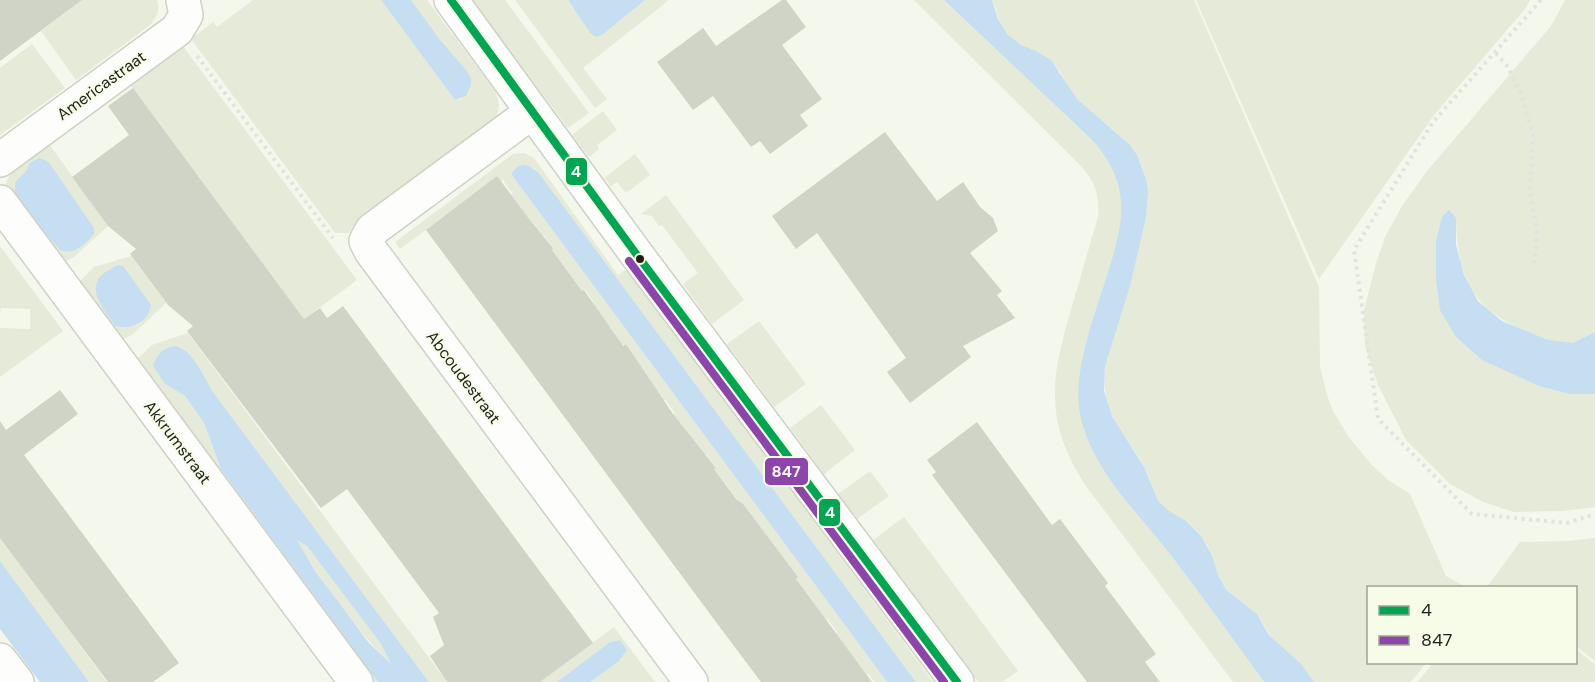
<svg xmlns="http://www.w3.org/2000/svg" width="1595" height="682" viewBox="0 0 1595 682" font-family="'DM Sans',sans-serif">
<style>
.green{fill:#e5ebd8;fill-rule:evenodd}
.water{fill:#c5def2;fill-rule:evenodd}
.building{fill:#d0d4c7}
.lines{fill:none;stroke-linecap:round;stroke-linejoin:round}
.minor-casing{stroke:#ced1c8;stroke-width:36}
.path{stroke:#e1e3df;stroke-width:4;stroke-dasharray:3 4.5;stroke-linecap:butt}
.minor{stroke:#fdfefc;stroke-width:33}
.bus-1-casing{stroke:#f6fce7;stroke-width:12}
.bus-2-casing{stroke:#f6fce7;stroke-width:12}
.bus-1{stroke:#00a651;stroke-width:8}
.bus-2{stroke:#8e44ad;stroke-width:8}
.bus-dot{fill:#1d1f18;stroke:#f6fce7;stroke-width:2}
.labels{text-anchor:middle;stroke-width:4.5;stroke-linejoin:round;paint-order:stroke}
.street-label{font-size:16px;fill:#1d1f18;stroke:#f6fce7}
.line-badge{stroke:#f6fce7;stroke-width:2}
.badge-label{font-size:16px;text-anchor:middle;font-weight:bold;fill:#fff}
</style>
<rect width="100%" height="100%" fill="#f4f7ec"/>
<g class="green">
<path d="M82,0h75c3,11 0,17 -7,25l-74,55 -35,-49z"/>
<path d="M253,0h128l74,100 6,-1 10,-21 -3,-5 -27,-32 -30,-41h16l68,91c6,12 5,22 -3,33l-138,102 -5,7h-14l-144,-194 22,-17 4,5z"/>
<polygon points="472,0 505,0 589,113 568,128"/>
<polygon points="515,0 568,0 590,33 596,37 602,35 645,0 669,0 583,68 607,99 595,108"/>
<path d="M914,0h30l147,139c16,17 28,35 31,59 3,23 -5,45 -11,67 -15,47 -38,99 -30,149 7,50 59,102 89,140 32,42 63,85 94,128h-31l-147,-196c-43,-66 -35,-109 -14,-180 9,-30 17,-59 26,-89 2,-20 -3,-36 -17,-51z"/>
<path d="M992,0h202l125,287 1,79 7,29 6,16 15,25 23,28 17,16 22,14 36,82 20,11 -98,1v74l58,1 -15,19h-97c-11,-18 -28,-27 -41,-43 -7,-8 -10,-19 -18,-26 -8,-9 -21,-12 -29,-22 -12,-16 -12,-38 -24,-54 -11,-15 -28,-19 -40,-31 -10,-9 -10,-25 -17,-37 -20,-40 -45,-52 -40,-103l41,-187c-14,-46 -42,-51 -71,-82 -8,-9 -11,-22 -20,-31 -14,-15 -36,-18 -49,-33 -8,-10 -8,-22 -14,-33z"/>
<polygon points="1196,0 1530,0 1526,8 1434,115 1319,279"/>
<path d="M1565,0h30v332c-6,3 -14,8 -21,11 -13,4 -32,-5 -44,-10 -58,-23 -73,-55 -74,-115l-14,-1 40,143 88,34h25v113l-32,4 -49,1 -31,-10 -33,-18 -44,-44 -28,-55 -13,-39 -1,-35 12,-48 9,-26 17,-31 25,-35 124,-145z"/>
<polygon points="32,44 65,88 0,135 0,68"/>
<polygon points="182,45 357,280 304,319 130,84"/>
<polygon points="603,111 617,130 597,145 599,149 589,157 572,135"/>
<path d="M49,144l59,82 -34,31 -14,7 -54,-75c-3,-18 29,-35 43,-45zM30,163l64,71 -16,15 -63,-55v-12l13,-12z"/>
<polygon points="524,153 534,158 618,275 627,269 933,682 916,682 534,168 518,167 511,174 887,682 875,682 869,675 870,673 867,675 836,634 837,632 828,620 829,618 826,620 823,616 796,579 788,563 786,565 747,510 748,509 745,510 714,469 716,467 707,456 708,454 704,456 673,414 675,413 666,401 667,399 663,401 626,344 623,346 592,305 594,303 585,289 582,291 552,250 553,248 544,236 545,235 542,236 511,195 513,194 504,182 504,179 501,182 497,177 400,249 395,242 513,154"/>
<polygon points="635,154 650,175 626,193 617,182 611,186 604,178"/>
<polygon points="666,195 744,300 712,324 683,284 698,273 662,225 659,226 652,216 641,214"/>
<polygon points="0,246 63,331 0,377 0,328 30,329 30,309 1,308 0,313"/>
<path d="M131,256l35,47 -34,32 -14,7 -42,-57 18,-18zM117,265l24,58 -5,3 -37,-48z"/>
<polygon points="759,321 806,384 774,407 727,344"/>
<polygon points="188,333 447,682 429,682 213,392 189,354 170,347 157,355 165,384 185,396 204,423 221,469 378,682 370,682 134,362 152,345"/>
<polygon points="821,405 855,450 824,474 790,428"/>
<polygon points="870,471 889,496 857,519 838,494"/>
<polygon points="904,517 1018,671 1002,682 978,682 873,540"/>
<polygon points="0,537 107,682 89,682 0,561"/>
<polygon points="1595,538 1595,661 1576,646 1576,588 1487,587 1520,542 1566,541"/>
<path d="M296,539l11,7 74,98 11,22c-37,-38 -68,-81 -96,-127z"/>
<polygon points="614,627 655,682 590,682 618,662 626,650 620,640 610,642 557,682 540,682"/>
<polygon points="1576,649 1595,665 1595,682 1418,682 1433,663 1576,662"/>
</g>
<g class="water">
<polygon points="381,0 411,0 441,41 466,70 471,78 471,84 466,96 455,100"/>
<polygon points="568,0 645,0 602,35 596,37 590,33"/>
<path d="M944,0h48l6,19 9,15 14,11 15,6 15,9 26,39 52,45 8,11 9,24 2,12 -2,26 -16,69 -25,80 -1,25 8,25 32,51 14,34 11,10 17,10 16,16 10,19 6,19 8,15 31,24 12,21 32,29 13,18h-50c-31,-43 -62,-86 -94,-128 -33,-42 -79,-85 -90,-140 -8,-45 16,-102 29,-145 16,-52 22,-87 -18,-130z"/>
<path d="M39,158l8,3 3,3 44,64v6c-10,11 -19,21 -34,16l-43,-51 -2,-5v-12l12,-12 3,-7z"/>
<polygon points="524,165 529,166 538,172 916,682 887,682 511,174 518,166"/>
<polygon points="1449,210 1456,218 1456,245 1464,275 1478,301 1502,321 1548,340 1573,343 1595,332 1595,394 1570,394 1539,386 1482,360 1456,337 1440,310 1436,280 1436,241 1442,217"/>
<path d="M117,265l6,1 28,39c-3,18 -19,25 -36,21 -8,-13 -28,-34 -15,-49 4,-5 12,-8 17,-12z"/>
<path d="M175,346c18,3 29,32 38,46l216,290h-51l-157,-213 -17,-46 -19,-27 -20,-12 -12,-18c4,-12 9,-18 22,-20zM297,540l10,6 74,98 10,20 -22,-21 -53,-71z"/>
<polygon points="0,561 89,682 40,682 0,629"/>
<polygon points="620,640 627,650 618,662 590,682 557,682 610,642"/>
</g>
<g class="building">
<polygon points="0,0 82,0 0,61"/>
<polygon points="782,0 786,0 806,27 782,45 822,99 800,115 808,126 770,154 760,141 751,147 713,96 693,110 657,62 703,28 716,46"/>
<polygon points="133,88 304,319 320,308 327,318 343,306 593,643 540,682 447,682 430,656 444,645 433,617 439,613 347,489 321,508 187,331 193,326 168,305 130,254 136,249 108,226 72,177 129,135 108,106"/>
<polygon points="885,132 937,201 963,182 980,207 993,218 998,231 970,253 1002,291 997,295 1015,318 963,346 971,357 910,403 887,372 906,358 817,233 796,249 772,216"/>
<polygon points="497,176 533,224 553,248 552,250 582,291 584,290 623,346 626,344 673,414 716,468 714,469 736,499 743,504 798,577 796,579 872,682 761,682 710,614 426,230"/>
<polygon points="60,390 78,414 24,455 179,663 153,682 108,682 0,538 0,421 6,430"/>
<polygon points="977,422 1052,525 1060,519 1108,583 1105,586 1156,654 1145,662 1160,682 1087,682 932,475 936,472 927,460"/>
</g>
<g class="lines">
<defs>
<g id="minor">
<polyline points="451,0 637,255 957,682"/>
<polyline points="532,112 372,230 366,241 371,251 691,682"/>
<polyline points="0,160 177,30 186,15 183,0"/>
<polyline points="0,202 356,682"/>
<polyline points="0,660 17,682"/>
</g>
</defs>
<use href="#minor" class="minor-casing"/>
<g class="path">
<polyline points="1541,0 1433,122 1354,250 1378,419 1472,514 1567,523 1595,514"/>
<polyline points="1496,53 1508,67 1522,96 1533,136 1530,190 1537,231 1535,263"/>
<polyline points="197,56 333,238"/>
</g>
<use href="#minor" class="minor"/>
<defs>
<polyline id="bus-1" points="451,0 637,255 957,682"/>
<polyline id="bus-2" points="629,261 944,682"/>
</defs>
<use href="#bus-1" class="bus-1-casing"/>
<use href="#bus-2" class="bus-2-casing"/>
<use href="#bus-1" class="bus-1"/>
<use href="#bus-2" class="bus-2"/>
</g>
<circle class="bus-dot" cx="640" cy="259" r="5"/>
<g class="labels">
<g class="street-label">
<text transform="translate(101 85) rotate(-36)" y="6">Americastraat</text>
<text transform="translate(464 377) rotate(53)" y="6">Abcoudestraat</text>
<text transform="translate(178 442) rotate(53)" y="6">Akkrumstraat</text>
</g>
</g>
<g class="line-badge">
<rect x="565" y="157" width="23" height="29" rx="6" fill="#00a651"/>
<rect x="764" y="457" width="45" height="29" rx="6" fill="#8e44ad"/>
<rect x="818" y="498" width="23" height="29" rx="6" fill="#00a651"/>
</g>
<g class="badge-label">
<text x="576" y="177">4</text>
<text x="786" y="477">847</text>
<text x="830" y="518">4</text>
</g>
<rect x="1367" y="586" width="210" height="78" fill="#f6fce7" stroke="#9fa494" stroke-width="1.5"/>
<rect x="1379" y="606" width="30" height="9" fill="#00a651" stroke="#9fa494" stroke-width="1.5"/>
<text x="1421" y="616" font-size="18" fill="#1d1f18">4</text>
<rect x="1379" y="636" width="30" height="9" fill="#8e44ad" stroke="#9fa494" stroke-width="1.5"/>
<text x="1421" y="646" font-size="18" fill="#1d1f18">847</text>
</svg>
